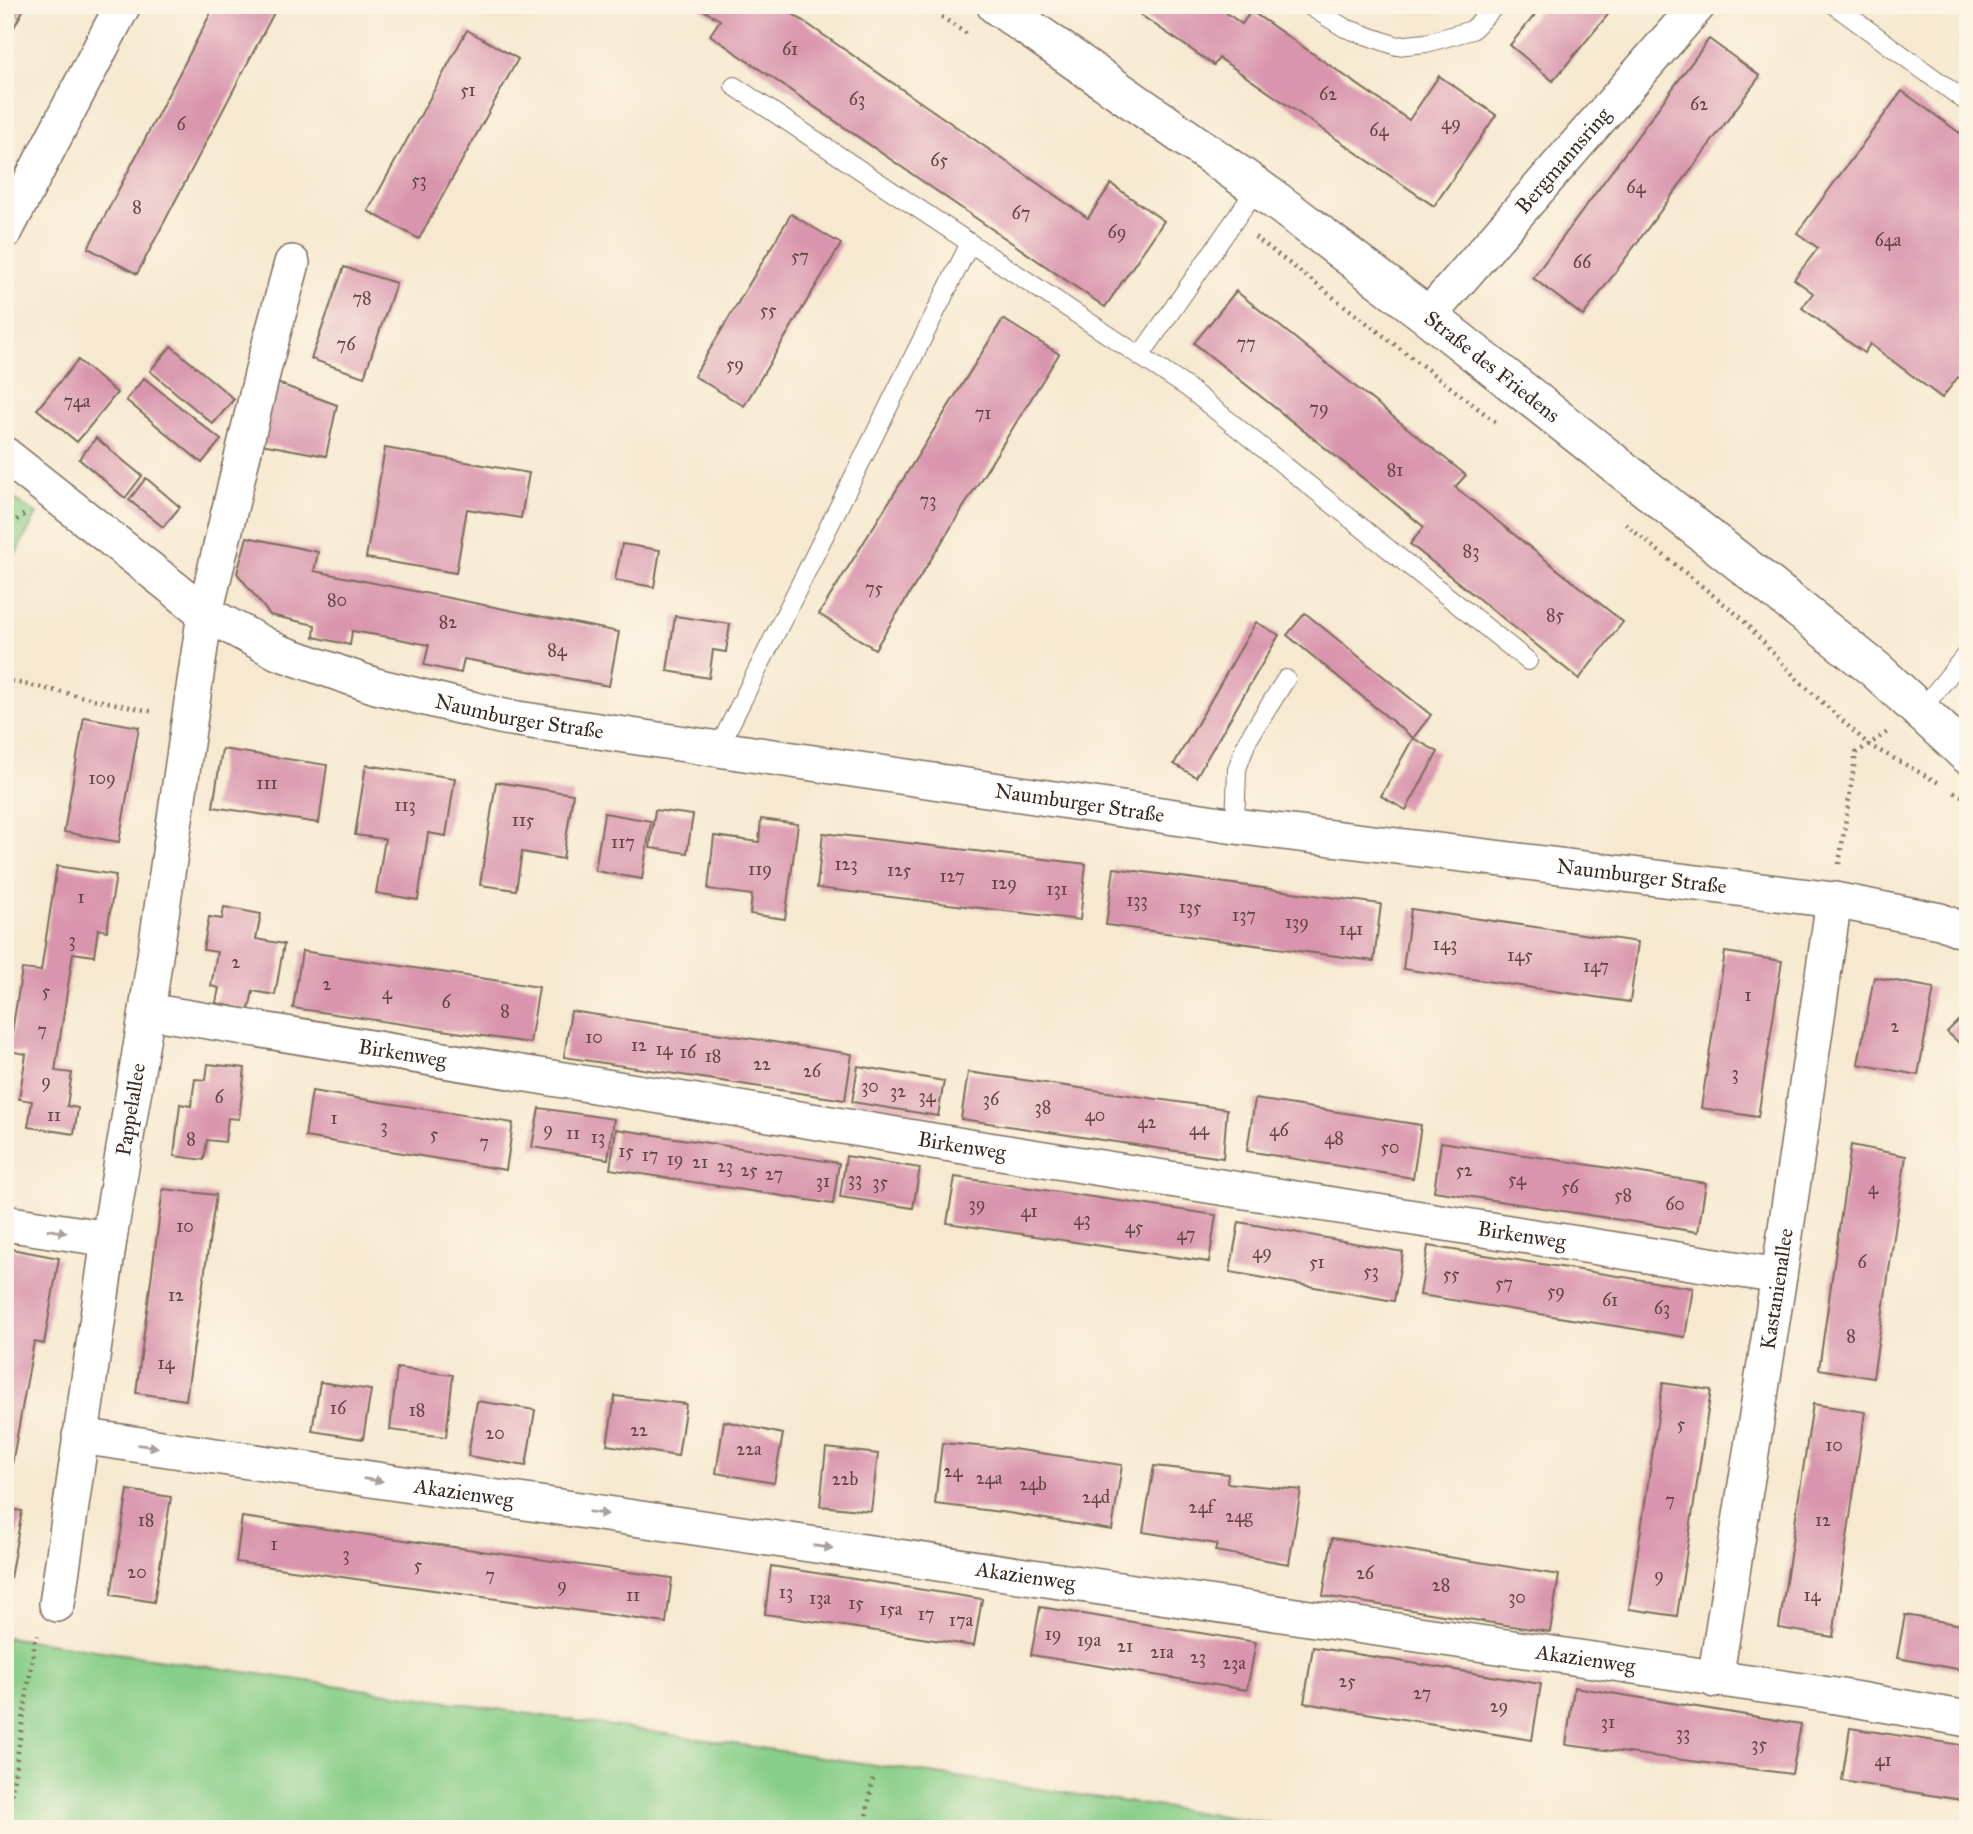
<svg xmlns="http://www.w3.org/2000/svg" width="1973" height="1834" viewBox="0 0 1973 1834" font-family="'IM FELL Great Primer',serif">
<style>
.green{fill:#87ce88;stroke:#617c53;stroke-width:2}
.building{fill:#d995ad}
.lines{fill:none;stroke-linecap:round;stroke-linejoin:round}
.service-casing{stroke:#7c6d5c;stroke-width:20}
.minor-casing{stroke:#7c6d5c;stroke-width:38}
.tertiary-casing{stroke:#7c6d5c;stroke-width:41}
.path{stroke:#7c6d5c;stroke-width:4.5;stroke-dasharray:2 5;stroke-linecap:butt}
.service{stroke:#fff;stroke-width:18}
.minor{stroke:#fff;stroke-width:35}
.tertiary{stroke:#fff;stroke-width:38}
.oneway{fill:#a79f9a}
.labels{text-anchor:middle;stroke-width:6;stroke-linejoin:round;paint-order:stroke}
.number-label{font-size:18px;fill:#624542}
.street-label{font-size:21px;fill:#3b2a1e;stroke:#fcf5e5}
</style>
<rect width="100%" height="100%" fill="#fcf5e5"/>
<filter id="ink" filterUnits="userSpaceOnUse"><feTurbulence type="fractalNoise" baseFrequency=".0143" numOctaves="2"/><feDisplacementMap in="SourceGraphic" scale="14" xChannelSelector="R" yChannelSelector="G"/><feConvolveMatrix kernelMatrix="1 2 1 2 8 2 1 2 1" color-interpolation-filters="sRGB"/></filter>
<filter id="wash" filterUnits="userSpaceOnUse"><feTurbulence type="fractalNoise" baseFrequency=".00686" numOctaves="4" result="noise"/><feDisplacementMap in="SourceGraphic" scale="28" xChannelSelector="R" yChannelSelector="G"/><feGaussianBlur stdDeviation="1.57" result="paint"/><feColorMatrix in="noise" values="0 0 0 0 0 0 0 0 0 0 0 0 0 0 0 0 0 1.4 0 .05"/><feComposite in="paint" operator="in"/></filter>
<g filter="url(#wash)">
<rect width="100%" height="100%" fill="#f6e9d0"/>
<g class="green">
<polygon points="5,493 37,514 5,573"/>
<polygon points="5,1637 35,1641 1310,1829 5,1829"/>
</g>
<g id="blocks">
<g class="building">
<polygon points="5,5 26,5 5,44"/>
<polygon points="215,5 278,5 137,274 88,248"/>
<polygon points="695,5 780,5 1088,218 1111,184 1164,221 1105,307 710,35 720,20"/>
<polygon points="1126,5 1215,5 1242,24 1251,11 1409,120 1439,76 1496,115 1434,206 1219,58 1214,65"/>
<polygon points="1543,5 1616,5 1553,81 1510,45"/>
<polygon points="467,30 518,59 419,239 368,211"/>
<polygon points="1709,39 1760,76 1583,316 1533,278"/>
<polygon points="1902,91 1968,139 1968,384 1958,377 1942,398 1870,344 1864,353 1802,308 1813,293 1794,279 1818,248 1797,233"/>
<polygon points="791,214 841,244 744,406 694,376"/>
<polygon points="344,267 396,283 364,377 311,359"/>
<polygon points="1236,291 1466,475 1455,487 1623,622 1579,679 1410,544 1424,527 1194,343"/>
<polygon points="1003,319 1059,354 875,649 819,614"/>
<polygon points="171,346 234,399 213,424 150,371"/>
<polygon points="78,360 117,393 77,442 37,409"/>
<polygon points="144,378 221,440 202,463 126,400"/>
<polygon points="277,383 337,405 326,456 261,444"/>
<polygon points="96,438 142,476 125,498 79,459"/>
<polygon points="385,448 529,473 521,518 467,509 456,573 366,558"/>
<polygon points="146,478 180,507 163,527 129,500"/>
<polygon points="247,537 318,552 314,571 619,632 609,686 464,659 461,673 424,665 429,645 394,638 352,631 350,645 314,637 315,625 270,615 237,573"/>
<polygon points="622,544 660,550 654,587 615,580"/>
<polygon points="1305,613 1431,715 1413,738 1287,635"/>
<polygon points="675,616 730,624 726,652 713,650 709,678 667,671"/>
<polygon points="1256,622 1279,635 1196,777 1174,764"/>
<polygon points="84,717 139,727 119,842 64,832"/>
<polygon points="1413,738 1438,752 1406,810 1381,796"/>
<polygon points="222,749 327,765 319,823 213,807"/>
<polygon points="366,765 455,778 446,836 428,833 418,900 376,893 385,839 355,835"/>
<polygon points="496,782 573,794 563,859 522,852 516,890 480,885"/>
<polygon points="655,810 693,815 687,853 650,848"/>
<polygon points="604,813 651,821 642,879 595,871"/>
<polygon points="761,819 798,824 785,919 750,914 752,895 708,889 714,836 759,842"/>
<polygon points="823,833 1086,864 1080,920 817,888"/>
<polygon points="57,866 116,875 107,931 98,929 94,956 73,953 55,1071 72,1073 67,1106 78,1108 74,1134 28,1127 32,1101 19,1099 26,1054 9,1051 22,969 41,971"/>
<polygon points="1114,868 1381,904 1374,961 1106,925"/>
<polygon points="224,907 261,914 256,939 284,944 275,995 253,991 249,1010 216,1003 219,988 211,986 217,952 203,950 209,917 222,919"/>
<polygon points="1411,909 1638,942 1630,1002 1403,969"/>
<polygon points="302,951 539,987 530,1043 293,1008"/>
<polygon points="1725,952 1782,961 1758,1117 1701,1108"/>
<polygon points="1874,977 1934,988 1918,1075 1858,1064"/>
<polygon points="571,1011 852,1054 845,1100 564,1057"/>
<polygon points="1968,1011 1968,1051 1947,1032"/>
<polygon points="208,1064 245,1068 239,1119 228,1118 225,1142 207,1140 204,1160 174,1156 180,1104 191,1106 195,1079 206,1080"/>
<polygon points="858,1066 944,1081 938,1116 852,1102"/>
<polygon points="968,1072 1227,1109 1223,1158 961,1119"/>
<polygon points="312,1091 513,1123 506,1170 305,1137"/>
<polygon points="1255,1099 1421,1125 1413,1178 1247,1151"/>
<polygon points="539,1108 614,1119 608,1159 532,1147"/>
<polygon points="616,1129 839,1163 833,1204 610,1169"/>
<polygon points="1441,1142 1706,1183 1698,1232 1434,1191"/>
<polygon points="1851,1145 1906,1156 1873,1378 1819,1369"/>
<polygon points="846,1156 920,1168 913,1208 840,1197"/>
<polygon points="955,1177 1216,1215 1209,1262 947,1223"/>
<polygon points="163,1189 216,1195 186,1400 136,1393"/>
<polygon points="1239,1222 1403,1252 1394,1301 1230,1272"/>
<polygon points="1428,1246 1693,1288 1685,1337 1420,1295"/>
<polygon points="6,1248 59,1258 44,1344 34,1342 7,1492"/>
<polygon points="397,1368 453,1375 446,1437 390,1430"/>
<polygon points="320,1382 371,1390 363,1439 312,1431"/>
<polygon points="1663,1383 1711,1390 1677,1616 1629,1609"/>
<polygon points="615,1396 686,1404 678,1456 607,1445"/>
<polygon points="477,1401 535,1410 526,1466 468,1456"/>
<polygon points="1813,1404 1865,1412 1833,1637 1779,1628"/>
<polygon points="724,1421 783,1434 774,1483 716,1473"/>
<polygon points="942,1443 1013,1449 1122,1465 1112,1530 1009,1513 935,1504"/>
<polygon points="826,1448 878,1454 871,1511 820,1506"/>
<polygon points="1154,1466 1228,1474 1227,1483 1301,1490 1289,1564 1215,1551 1217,1544 1143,1532"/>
<polygon points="128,1490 171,1497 154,1602 111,1595"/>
<polygon points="5,1508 22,1511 7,1595 5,1595"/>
<polygon points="242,1517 672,1578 666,1623 236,1562"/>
<polygon points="1332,1538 1559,1575 1550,1632 1323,1596"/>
<polygon points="771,1566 982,1599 974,1646 765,1614"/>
<polygon points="1040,1607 1256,1642 1247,1690 1031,1655"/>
<polygon points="1905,1615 1968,1626 1968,1671 1897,1658"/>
<polygon points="1313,1647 1541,1684 1532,1740 1304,1703"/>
<polygon points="1574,1687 1801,1724 1792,1774 1566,1745"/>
<polygon points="1850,1728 1968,1746 1968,1801 1842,1781"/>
</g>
</g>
</g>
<g filter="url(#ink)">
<use href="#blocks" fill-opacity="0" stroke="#7c6d5c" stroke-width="2"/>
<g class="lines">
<defs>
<g id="service">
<polyline points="1308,5 1345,28 1397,46 1426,43 1472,30 1496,5"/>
<polyline points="1834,5 1968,103"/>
<polyline points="734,86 1188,388 1528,661"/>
<polyline points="1140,356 1257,188"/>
<polyline points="1920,711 1968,652"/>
<polyline points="718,749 970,243"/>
<polyline points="1235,826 1237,769 1247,741 1286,679"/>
</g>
<g id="minor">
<polyline points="5,231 123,5"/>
<path id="s1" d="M1428,316l270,-311"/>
<path id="s2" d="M5,455l200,158 73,39 98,34 128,31 731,109 599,74 106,21 28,11"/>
<path id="s3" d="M147,1011l822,136 810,129"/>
<polyline points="5,1223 109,1239"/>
<path id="s4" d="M80,1436l1756,260 132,23"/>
<path id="s5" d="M57,1604l52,-365 38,-228 58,-398 59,-247 28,-103"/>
<path id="s6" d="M1715,1680l64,-404 55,-376"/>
</g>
<g id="tertiary">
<path id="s7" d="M996,5l279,195 153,116 448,354 92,85"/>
</g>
</defs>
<use href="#service" class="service-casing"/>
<use href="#minor" class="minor-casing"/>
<use href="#tertiary" class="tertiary-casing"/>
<g class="path">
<polyline points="924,5 970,36"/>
<polyline points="1255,237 1497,423"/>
<polyline points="1625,524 1740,617 1797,679 1869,745 1941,784"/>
<polyline points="5,528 25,514"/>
<polyline points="5,680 154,712"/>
<polyline points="1954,792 1968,799"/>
<polyline points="1839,864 1856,753 1889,731"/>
<polyline points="6,1829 35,1641 38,1635"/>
<polyline points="864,1829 873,1778"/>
</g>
<use href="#service" class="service"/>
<use href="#minor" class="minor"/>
<use href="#tertiary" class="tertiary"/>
</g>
<defs><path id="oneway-solid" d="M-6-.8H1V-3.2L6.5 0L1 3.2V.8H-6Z" transform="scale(1.75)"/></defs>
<g class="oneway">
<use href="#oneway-solid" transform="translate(57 1231) rotate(9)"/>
<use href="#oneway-solid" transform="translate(148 1446) rotate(8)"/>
<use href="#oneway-solid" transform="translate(373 1480) rotate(8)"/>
<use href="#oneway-solid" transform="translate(598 1513) rotate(8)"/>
<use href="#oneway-solid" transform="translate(823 1547) rotate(8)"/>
</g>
</g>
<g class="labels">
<g class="number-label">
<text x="790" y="55">61</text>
<text x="468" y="96">51</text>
<text x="1328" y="100">62</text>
<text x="857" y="105">63</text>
<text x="1699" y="110">62</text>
<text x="1451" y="129">49</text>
<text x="181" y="130">6</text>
<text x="1379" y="136">64</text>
<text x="939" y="166">65</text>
<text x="419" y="186">53</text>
<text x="1636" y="193">64</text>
<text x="137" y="213">8</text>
<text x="1021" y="219">67</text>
<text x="1117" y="238">69</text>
<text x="1888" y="246">64a</text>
<text x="800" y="262">57</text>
<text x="1582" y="268">66</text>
<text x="362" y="304">78</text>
<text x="768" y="316">55</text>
<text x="1246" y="349">77</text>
<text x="346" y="350">76</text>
<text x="735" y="370">59</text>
<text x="77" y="407">74a</text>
<text x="1319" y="414">79</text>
<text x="983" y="419">71</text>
<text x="1395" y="476">81</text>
<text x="928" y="506">73</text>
<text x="1471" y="557">83</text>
<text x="874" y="594">75</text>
<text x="337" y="606">80</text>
<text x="1555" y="621">85</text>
<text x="448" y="628">82</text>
<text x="557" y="656">84</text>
<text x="102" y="784">109</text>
<text x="267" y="789">111</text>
<text x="405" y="811">113</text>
<text x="523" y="826">115</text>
<text x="623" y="848">117</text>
<text x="846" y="870">123</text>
<text x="760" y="875">119</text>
<text x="899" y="876">125</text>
<text x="952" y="882">127</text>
<text x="1004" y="889">129</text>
<text x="1057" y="895">131</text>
<text x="81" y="903">1</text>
<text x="1137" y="906">133</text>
<text x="1190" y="913">135</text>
<text x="1244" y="921">137</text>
<text x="1297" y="928">139</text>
<text x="1351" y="935">141</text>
<text x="72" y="946">3</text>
<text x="1445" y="950">143</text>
<text x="1520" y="961">145</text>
<text x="236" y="968">2</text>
<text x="1596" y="972">147</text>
<text x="327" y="990">2</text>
<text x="46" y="997">5</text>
<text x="387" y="999">4</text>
<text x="1748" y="1001">1</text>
<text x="446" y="1008">6</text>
<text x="505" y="1017">8</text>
<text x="1895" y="1032">2</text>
<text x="42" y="1036">7</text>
<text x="594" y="1043">10</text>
<text x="639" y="1051">12</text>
<text x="664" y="1055">14</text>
<text x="688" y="1058">16</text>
<text x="713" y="1062">18</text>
<text x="762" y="1070">22</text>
<text x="812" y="1077">26</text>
<text x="1735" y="1079">3</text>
<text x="46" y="1087">9</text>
<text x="870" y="1092">30</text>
<text x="898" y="1097">32</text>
<text x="927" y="1102">34</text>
<text x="219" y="1103">6</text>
<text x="991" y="1105">36</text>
<text x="1043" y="1113">38</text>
<text x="54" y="1121">11</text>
<text x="1095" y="1121">40</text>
<text x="334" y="1124">1</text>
<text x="1147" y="1128">42</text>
<text x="384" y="1132">3</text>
<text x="548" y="1135">9</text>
<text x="1199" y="1135">44</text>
<text x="1279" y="1136">46</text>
<text x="573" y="1139">11</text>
<text x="434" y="1140">5</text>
<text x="598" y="1143">13</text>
<text x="1334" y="1144">48</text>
<text x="191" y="1145">8</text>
<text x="484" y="1148">7</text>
<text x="1390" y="1153">50</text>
<text x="626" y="1157">15</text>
<text x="650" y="1161">17</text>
<text x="675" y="1165">19</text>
<text x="700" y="1168">21</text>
<text x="725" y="1172">23</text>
<text x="749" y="1176">25</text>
<text x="1464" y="1176">52</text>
<text x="774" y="1180">27</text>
<text x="855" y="1185">33</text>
<text x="1517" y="1185">54</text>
<text x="823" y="1187">31</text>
<text x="880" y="1188">35</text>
<text x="1570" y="1193">56</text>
<text x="1873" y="1194">4</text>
<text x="1623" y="1201">58</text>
<text x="977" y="1210">39</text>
<text x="1675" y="1210">60</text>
<text x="1029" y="1217">41</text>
<text x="1082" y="1225">43</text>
<text x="185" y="1232">10</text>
<text x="1134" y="1233">45</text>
<text x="1186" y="1240">47</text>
<text x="1262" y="1258">49</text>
<text x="1317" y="1268">51</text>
<text x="1862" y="1268">6</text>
<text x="1371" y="1277">53</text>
<text x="1451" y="1280">55</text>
<text x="1504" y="1289">57</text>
<text x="1556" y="1297">59</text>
<text x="176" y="1301">12</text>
<text x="1610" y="1306">61</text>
<text x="1662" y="1314">63</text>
<text x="1851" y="1342">8</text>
<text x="166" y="1369">14</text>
<text x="338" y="1414">16</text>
<text x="417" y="1416">18</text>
<text x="1681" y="1430">5</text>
<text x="639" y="1436">22</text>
<text x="495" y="1439">20</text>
<text x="1834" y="1451">10</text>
<text x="749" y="1455">22a</text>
<text x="953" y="1477">24</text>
<text x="989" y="1484">24a</text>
<text x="845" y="1485">22b</text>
<text x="1033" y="1490">24b</text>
<text x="1096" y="1503">24d</text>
<text x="1670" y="1506">7</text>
<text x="1201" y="1513">24f</text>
<text x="1239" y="1522">24g</text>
<text x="146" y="1526">18</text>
<text x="1823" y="1526">12</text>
<text x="274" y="1550">1</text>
<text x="346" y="1560">3</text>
<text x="418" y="1571">5</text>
<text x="137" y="1578">20</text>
<text x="1365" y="1579">26</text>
<text x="490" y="1581">7</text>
<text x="1659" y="1581">9</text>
<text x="562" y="1591">9</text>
<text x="1441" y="1591">28</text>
<text x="786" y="1598">13</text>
<text x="633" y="1601">11</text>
<text x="1812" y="1601">14</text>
<text x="1517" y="1603">30</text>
<text x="820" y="1604">13a</text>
<text x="856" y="1609">15</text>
<text x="891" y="1615">15a</text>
<text x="926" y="1620">17</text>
<text x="961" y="1626">17a</text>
<text x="1053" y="1640">19</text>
<text x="1089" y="1646">19a</text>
<text x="1125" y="1652">21</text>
<text x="1162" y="1658">21a</text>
<text x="1198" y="1663">23</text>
<text x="1234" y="1669">23a</text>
<text x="1347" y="1687">25</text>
<text x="1422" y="1699">27</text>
<text x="1499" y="1712">29</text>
<text x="1608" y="1728">31</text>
<text x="1683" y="1739">33</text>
<text x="1759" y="1750">35</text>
<text x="1883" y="1766">41</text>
</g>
<g class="street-label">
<text dy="7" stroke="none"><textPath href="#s1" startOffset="206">Bergmannsring</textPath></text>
<text dy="7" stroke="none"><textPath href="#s7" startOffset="614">Straße des Friedens</textPath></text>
<text dy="7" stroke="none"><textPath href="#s2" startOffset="588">Naumburger Straße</textPath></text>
<text dy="7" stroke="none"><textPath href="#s2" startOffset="1155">Naumburger Straße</textPath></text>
<text dy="7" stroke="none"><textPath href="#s2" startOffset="1722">Naumburger Straße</textPath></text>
<text dy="7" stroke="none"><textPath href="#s3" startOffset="259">Birkenweg</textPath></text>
<text dy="7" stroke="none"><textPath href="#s5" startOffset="500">Pappelallee</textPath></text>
<text dy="7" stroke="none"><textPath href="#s3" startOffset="826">Birkenweg</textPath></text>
<text dy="7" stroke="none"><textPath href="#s3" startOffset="1393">Birkenweg</textPath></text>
<text dy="7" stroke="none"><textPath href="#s6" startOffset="396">Kastanienallee</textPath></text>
<text dy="7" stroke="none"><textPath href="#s4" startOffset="388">Akazienweg</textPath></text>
<text dy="7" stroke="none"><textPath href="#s4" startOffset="956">Akazienweg</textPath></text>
<text dy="7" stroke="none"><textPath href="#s4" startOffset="1522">Akazienweg</textPath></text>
</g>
</g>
<rect width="1973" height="1834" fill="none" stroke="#fcf5e5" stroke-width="28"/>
</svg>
